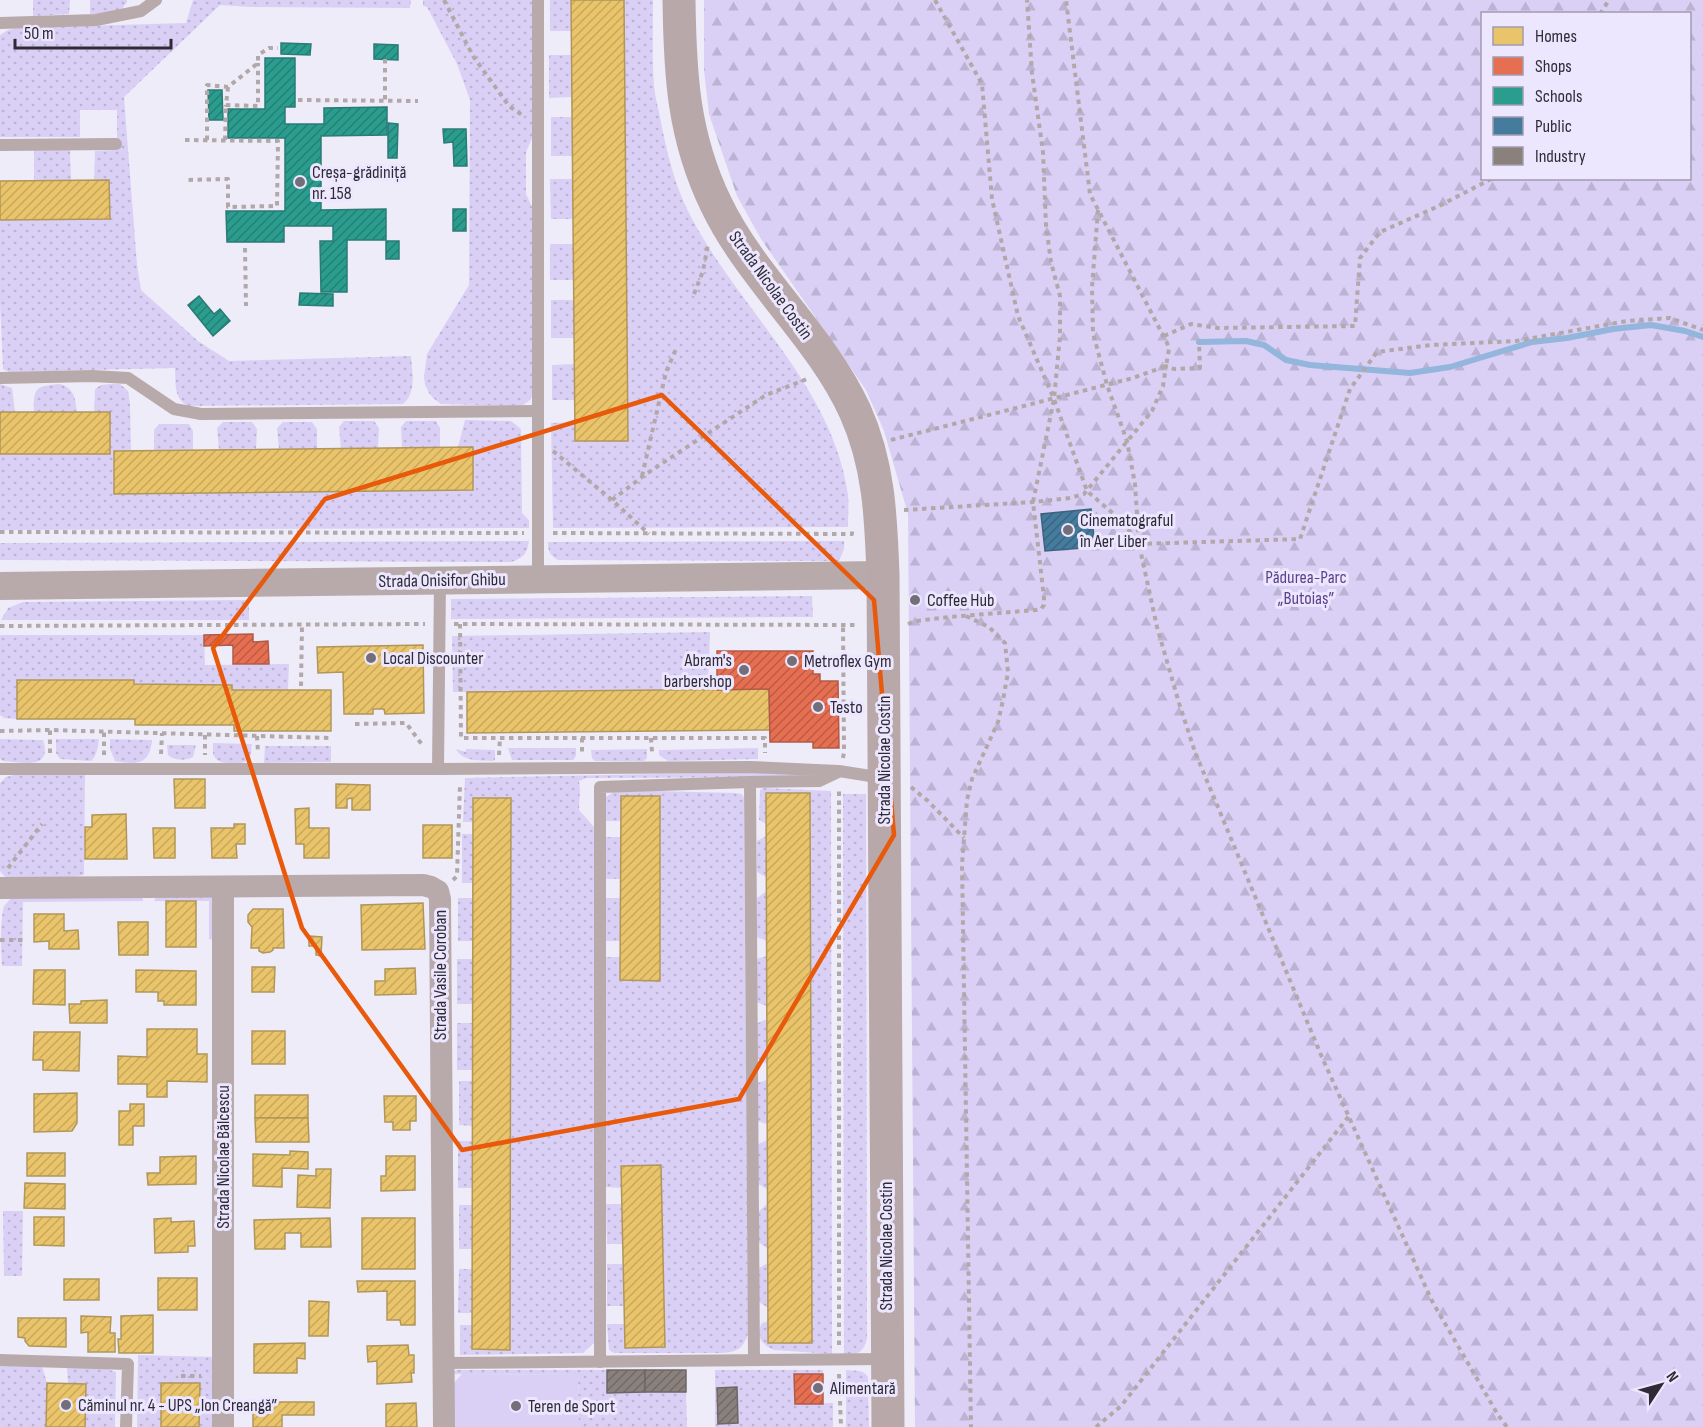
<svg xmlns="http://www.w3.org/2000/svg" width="1703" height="1427" viewBox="0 0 1703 1427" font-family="'Sofia Sans Condensed',sans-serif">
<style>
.grass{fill:#dad0f5}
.forest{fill:url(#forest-firs);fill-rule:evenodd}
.garden{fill:url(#garden-dots)}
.homes{fill:url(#homes-hatch);stroke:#b1965a;stroke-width:1.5}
.shops{fill:url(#shops-hatch);stroke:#b05b49;stroke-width:1.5}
.schools{fill:url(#schools-hatch);stroke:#2b7b74;stroke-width:1.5}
.public{fill:url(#public-hatch);stroke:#3e637e;stroke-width:1.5}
.industry{fill:url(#industry-hatch);stroke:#6e6767;stroke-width:1.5}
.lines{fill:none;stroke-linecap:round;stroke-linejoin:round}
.stream{stroke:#94b5dc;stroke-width:6}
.path{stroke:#b2a8aa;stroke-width:4;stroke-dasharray:4.5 4.5;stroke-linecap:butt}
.service{stroke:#b8aaaa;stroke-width:12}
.minor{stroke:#b8aaaa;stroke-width:22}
.tertiary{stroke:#b8aaaa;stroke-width:28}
.secondary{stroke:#b8a8aa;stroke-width:33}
.marked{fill:none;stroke:#e8590c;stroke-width:4.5;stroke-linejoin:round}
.poi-dot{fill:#726f7a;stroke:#ece7fe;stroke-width:2}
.labels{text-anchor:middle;stroke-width:6;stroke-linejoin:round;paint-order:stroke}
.poi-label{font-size:18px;fill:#2e2b36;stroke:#ece7fe;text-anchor:start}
.street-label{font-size:18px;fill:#2e2b36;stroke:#ece7fe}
.park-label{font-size:18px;fill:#5c428d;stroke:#ece7fe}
</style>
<defs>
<pattern id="forest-firs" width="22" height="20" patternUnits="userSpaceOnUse" patternTransform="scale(1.5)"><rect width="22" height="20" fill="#dad0f5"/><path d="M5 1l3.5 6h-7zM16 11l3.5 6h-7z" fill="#bbb3d3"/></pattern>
<pattern id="garden-dots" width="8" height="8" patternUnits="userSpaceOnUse" patternTransform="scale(1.5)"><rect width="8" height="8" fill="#dad0f5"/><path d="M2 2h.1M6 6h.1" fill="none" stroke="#bbb3d3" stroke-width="1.8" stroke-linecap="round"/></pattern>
<pattern id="homes-hatch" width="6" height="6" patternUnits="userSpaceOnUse" patternTransform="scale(1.5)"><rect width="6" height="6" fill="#e9c46a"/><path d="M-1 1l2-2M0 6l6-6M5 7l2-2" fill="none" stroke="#c8a95c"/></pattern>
<pattern id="shops-hatch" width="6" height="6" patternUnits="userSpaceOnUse" patternTransform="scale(1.5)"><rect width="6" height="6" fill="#e76f51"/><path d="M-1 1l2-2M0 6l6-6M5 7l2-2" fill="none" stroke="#bc5b44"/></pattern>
<pattern id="schools-hatch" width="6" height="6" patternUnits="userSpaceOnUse" patternTransform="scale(1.5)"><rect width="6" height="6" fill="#2a9d8f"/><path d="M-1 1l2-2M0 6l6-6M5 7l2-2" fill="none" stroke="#248076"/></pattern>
<pattern id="public-hatch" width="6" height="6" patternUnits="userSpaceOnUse" patternTransform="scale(1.5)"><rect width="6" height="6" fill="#457b9d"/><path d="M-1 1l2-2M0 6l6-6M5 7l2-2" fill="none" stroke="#3a6581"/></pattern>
<pattern id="industry-hatch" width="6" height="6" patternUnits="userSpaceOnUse" patternTransform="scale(1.5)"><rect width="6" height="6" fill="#8a817c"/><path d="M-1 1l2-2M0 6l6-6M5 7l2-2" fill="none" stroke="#716a66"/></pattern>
</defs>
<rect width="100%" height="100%" fill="#efecf9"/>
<polygon class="grass" points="462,1374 578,1375 579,1427 454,1427 453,1384"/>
<path class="forest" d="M704,0h999v1427h-788l-7,-913 -24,-83 -18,-41 -105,-151 -24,-43 -28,-82 -5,-44zM1482,14h208v164h-208z"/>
<g class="garden">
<polygon points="33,0 70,0 69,14 33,16"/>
<polygon points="90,0 127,0 127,2 121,10 90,15"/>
<path d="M193,0h218l-1,8 -161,-1 -29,-2 -96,92 13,168 4,25 57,51 31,20 182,-5c1,15 6,37 -8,48l-215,2c-15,-8 -12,-24 -13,-38l-166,4 -6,-3 -3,-66v-83l110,-1 -1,-39h-15l1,-29 22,-1v-40h-37v27h-80v-102l8,-5 8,-2 170,-5z"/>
<polygon points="423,0 533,0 533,136 526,152 526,194 534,211 533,395 529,401 521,406 441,404 433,398 429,393 425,385 424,377 427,354 469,285 470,100 457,64 427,7 423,6"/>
<polygon points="550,0 571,0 572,31 550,31"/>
<path d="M624,0h29c0,29 -1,58 1,86 1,11 4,21 6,31 6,31 13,63 27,92 48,98 145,173 161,286 1,10 0,21 0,32l-295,1 -2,-105 24,-1v19h53z"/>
<polygon points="549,55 572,55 572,97 549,98"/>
<polygon points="551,117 572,117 573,156 551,156"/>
<polygon points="34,150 70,150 71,180 34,180"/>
<polygon points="550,179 573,179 573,219 551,219"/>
<polygon points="550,244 573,244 574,280 550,280"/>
<rect x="551" y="300" width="23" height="38"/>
<polygon points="574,364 574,400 552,400 552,365"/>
<polygon points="0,384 12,388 15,412 0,412"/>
<path d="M60,384c15,5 15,14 17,28h-43c-1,-25 2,-26 26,-28z"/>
<polygon points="110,384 120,384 128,391 130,404 131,450 114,451 115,494 473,490 473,447 458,447 465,420 511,421 521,429 522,513 529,520 529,528 0,530 0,454 110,412 94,412 95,389 101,385"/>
<polygon points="344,421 374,421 379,428 378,448 341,449 339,427"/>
<polygon points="406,421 436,421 440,428 440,448 402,448 401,427"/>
<polygon points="223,422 252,422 257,429 256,449 219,450 217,428"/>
<polygon points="283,422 312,422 317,429 317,449 279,449 277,428"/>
<polygon points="159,424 189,424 193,431 193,450 154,450 154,430"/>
<path d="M529,541c-2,13 -6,17 -18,21l-511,-2v-17z"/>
<path d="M844,541v8l-5,12 -281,-1c-8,-5 -10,-8 -10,-18z"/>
<polygon points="812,596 813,617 451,619 451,599"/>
<polygon points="249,600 249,620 1,620 8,608 23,602"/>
<polygon points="710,632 708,690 453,692 452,636"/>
<polygon points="0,635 204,635 205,665 289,664 288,690 232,690 232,685 134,684 133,680 17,680 17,719 4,718 0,715"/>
<path d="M0,739l43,1c10,31 -22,22 -40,21l-3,-2z"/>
<path d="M56,739h43c-1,8 -2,16 -8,22l-31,-2 -4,-6z"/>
<path d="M110,739l42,1c-2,25 -16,25 -37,21l-5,-12z"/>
<path d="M213,743l39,1c-1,4 0,11 -3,15 -6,6 -23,6 -30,2 -3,-1 -5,-5 -6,-7z"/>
<path d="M167,745h29l-3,12c-8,4 -18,4 -25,-2z"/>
<polygon points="265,746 331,746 331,762 264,763"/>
<polygon points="508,748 576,748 576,756 573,760 512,760"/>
<polygon points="758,748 758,759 668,761 659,755 659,750"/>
<path d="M456,749l10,3v-3l29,1v10l-3,1c-13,-1 -29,1 -36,-12z"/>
<polygon points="647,749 647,758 644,761 595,761 592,758 591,750"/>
<polygon points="758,772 818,773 818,777 586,778 579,781 580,789 579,810 594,827 597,1336 594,1343 583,1353 460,1355 460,1325 472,1325 472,1349 510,1349 511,798 473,798 473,822 463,822 465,778"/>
<polygon points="85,774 84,875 73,877 6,878 0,871 0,783 6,777 14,775"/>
<path d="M763,788l68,3 1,563 -58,-4c-12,-5 -19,-14 -12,-27l6,-2v22h43l-1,-550h-44v31l-7,-4 1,-30z"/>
<path d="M616,790l120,3 6,1 2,4 4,536c-6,16 -10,17 -25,19h-109l-5,-3 -2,-26h17l1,24 40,-1 -4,-182 -40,1 1,22 -16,-1v-230h15v23h39v-184h-39v25h-17l2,-24z"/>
<path d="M843,794h23l1,544c-3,14 -9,17 -23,17z"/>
<rect x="462" y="834" width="11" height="49"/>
<polygon points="766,836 766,877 757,872 757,841"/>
<rect x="605" y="837" width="16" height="42"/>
<polygon points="767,891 767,941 757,937 757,898"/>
<path d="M142,895l1,6 -120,1 -1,64h-20c-1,-16 -2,-46 2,-60 1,-1 6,-7 7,-8z"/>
<polygon points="157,895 214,896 218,941 209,939 209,901 154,901"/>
<rect x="458" y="898" width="15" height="43"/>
<rect x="606" y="898" width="15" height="43"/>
<polygon points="767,956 767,1006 756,1002 756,959"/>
<rect x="457" y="959" width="16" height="45"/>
<polygon points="767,1019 767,1064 757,1058 756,1024"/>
<rect x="457" y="1023" width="16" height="47"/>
<polygon points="767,1080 767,1124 757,1121 757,1083"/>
<polygon points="459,1081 473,1081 472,1126 459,1125"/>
<polygon points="767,1140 767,1189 758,1184 757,1145"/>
<rect x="458" y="1141" width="14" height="47"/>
<polygon points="606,1204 622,1204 623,1244 607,1244"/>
<polygon points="767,1204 767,1248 757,1241 758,1212"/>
<rect x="459" y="1205" width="13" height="44"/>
<polygon points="3,1211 23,1211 22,1276 4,1276"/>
<polygon points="768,1263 768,1308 759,1302 759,1268"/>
<polygon points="607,1264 623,1264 624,1306 607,1306"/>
<polygon points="459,1269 472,1269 472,1313 458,1313"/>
<polygon points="138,1355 217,1357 216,1427 137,1427"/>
<polygon points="0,1365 42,1366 47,1383 68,1383 67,1368 104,1368 116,1372 115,1427 0,1427"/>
<polygon points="456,1370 607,1370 608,1392 686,1392 687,1427 579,1427 578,1375 452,1374"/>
<polygon points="715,1370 823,1370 823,1374 795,1375 795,1404 833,1403 833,1427 715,1427"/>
<path d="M846,1370c9,1 17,-1 22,7l1,50h-23z"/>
</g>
<g class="homes">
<polygon points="571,0 624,0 628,441 575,441"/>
<polygon points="109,180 110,219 0,220 0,181"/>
<rect x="0" y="412" width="110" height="42"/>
<polygon points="473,447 473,490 114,494 114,451"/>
<polygon points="423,645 424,713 385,714 384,709 373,709 373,714 344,714 343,672 318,673 317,647"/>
<polygon points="17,680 134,680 134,684 232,685 232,690 331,690 331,731 234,731 234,725 135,725 135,719 17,719"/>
<polygon points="769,689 770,730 467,733 467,692"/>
<polygon points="174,779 205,779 205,808 175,808"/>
<polygon points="336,784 370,785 370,810 352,810 352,798 347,799 347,808 336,808"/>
<polygon points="766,793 810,793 812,1343 768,1343"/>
<polygon points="621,796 660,796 660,981 620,980"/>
<polygon points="473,798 511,798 510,1350 472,1349"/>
<polygon points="309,808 309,828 329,828 329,858 304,858 304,844 296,844 295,809"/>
<polygon points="126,814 127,859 85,859 85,827 92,827 92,815"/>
<polygon points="234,824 245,824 245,844 236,844 237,858 212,858 211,828 234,828"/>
<rect x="423" y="825" width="29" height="33"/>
<polygon points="153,828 175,828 175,858 154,858"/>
<rect x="166" y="901" width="30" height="46"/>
<polygon points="423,903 425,949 362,950 361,905"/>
<polygon points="253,909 283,909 284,948 273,948 273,950 270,952 263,953 259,951 259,948 251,948 252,927 248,922 248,915"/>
<polygon points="34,914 64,914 64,931 78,930 79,949 49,949 49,941 34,942"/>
<polygon points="118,922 148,922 148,955 119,955"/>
<polygon points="309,936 322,937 321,956 316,955 316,946 309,946"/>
<polygon points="252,967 275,967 274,992 252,992"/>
<polygon points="415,968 416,994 375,995 375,981 385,981 385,969"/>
<polygon points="34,970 65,970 65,1005 33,1004"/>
<polygon points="136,970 196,971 196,1005 164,1005 164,1001 158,1001 158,992 136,992"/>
<polygon points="107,1000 107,1023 70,1023 69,1004 81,1004 81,1001"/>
<polygon points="147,1029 197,1029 197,1054 207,1054 207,1082 167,1081 167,1097 147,1097 147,1084 118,1084 118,1056 147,1057"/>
<rect x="252" y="1031" width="33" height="33"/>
<polygon points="34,1032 80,1032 79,1071 43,1070 43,1060 33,1060"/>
<polygon points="77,1093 77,1123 72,1131 34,1132 34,1094"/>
<rect x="255" y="1095" width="53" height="23"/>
<polygon points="384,1096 416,1096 416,1121 410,1121 410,1130 393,1130 393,1122 385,1122"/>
<polygon points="130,1104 144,1104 144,1126 133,1126 133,1145 119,1145 119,1111 130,1111"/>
<polygon points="255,1118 308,1118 309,1142 256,1142"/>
<polygon points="290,1151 308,1152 308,1169 282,1168 282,1187 253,1186 253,1154 290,1155"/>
<rect x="27" y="1153" width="38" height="23"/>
<polygon points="196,1156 196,1184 148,1185 147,1173 160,1173 160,1157"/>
<polygon points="386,1156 415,1156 415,1190 381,1191 381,1176 386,1176"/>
<polygon points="661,1165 665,1347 625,1348 621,1166"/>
<polygon points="316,1169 331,1169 330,1208 297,1207 298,1175 316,1176"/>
<polygon points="25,1183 65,1184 65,1209 24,1208"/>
<polygon points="34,1217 64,1217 64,1246 34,1245"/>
<polygon points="171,1218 171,1222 194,1221 195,1246 188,1246 188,1252 155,1253 154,1219"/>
<polygon points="330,1218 331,1247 301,1247 301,1233 285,1233 285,1249 255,1249 254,1220"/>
<rect x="362" y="1218" width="53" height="51"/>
<rect x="158" y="1278" width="39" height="32"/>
<rect x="64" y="1279" width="35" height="21"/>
<polygon points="357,1281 415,1281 415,1325 401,1325 400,1320 387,1320 387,1291 358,1292"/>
<polygon points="309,1301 329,1302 328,1336 309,1336"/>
<polygon points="153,1315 153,1353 119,1353 118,1339 121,1339 121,1316"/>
<polygon points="81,1316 111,1317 110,1333 115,1333 115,1352 88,1352 88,1332 81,1333"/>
<polygon points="18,1318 66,1318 66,1347 29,1346 25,1341 25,1338 18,1337"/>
<polygon points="305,1343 305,1359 297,1358 297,1373 254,1373 254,1344"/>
<polygon points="408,1345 409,1355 414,1355 414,1373 411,1373 412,1382 377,1384 377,1361 368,1362 367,1346"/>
<polygon points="47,1383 86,1384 85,1427 46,1427"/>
<polygon points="161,1383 200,1383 199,1427 161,1427"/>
<polygon points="253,1402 314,1402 314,1415 282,1415 282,1427 253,1427"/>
<polygon points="416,1403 417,1427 386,1427 386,1404"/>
</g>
<g class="shops">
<polygon points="253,634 253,642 268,641 269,664 233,664 233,645 204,646 204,635"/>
<polygon points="717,651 813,651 813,674 820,674 820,681 838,681 839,748 813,748 813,742 770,742 769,689 717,690"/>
<polygon points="794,1374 823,1374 823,1404 795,1404"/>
</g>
<g class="schools">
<polygon points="281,43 311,44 310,55 281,54"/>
<polygon points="374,44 398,45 398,60 374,59"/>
<polygon points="265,58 295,58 295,107 285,107 285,124 324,124 324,108 387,107 387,135 321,136 321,210 386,209 386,240 347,240 347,292 321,292 320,241 333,241 333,226 284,226 284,242 227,242 226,211 285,211 285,138 228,138 228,109 265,109"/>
<polygon points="208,90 222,90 223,120 209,120"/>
<polygon points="388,123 398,124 397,158 388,158"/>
<polygon points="443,129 466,129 467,166 454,166 453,142 444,143"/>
<rect x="453" y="209" width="13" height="22"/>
<rect x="386" y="241" width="13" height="18"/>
<polygon points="300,293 333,294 333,306 299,305"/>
<polygon points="199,296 214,314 220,309 230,321 213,336 188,305"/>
</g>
<polygon class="public" points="1091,509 1095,547 1045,551 1041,514"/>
<g class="industry">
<polygon points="607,1370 645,1370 645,1392 607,1393"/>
<rect x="645" y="1370" width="41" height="22"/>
<polygon points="737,1387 738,1423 718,1424 717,1388"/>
</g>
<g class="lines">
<polyline class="stream" points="1199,342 1246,341 1264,345 1286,360 1310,365 1410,373 1450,367 1532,342 1567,338 1613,329 1651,325 1685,331 1703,337"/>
<g class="path">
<polyline points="444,0 473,56 509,106 522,115"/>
<polyline points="935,0 982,84 992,199 1018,316 1054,399 1087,491 1123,522 1139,544 1300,539 1350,389 1377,352 1431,345 1516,341 1627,321 1670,318 1703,330"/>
<polyline points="1600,14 1609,0"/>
<polyline points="385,59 385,100"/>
<polyline points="228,87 226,105 258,106 258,63"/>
<polyline points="298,100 418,101"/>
<polyline points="185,140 278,141 277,206 228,207 228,179 185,180"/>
<polyline points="207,140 207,85 228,87 258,63 258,55 269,48 278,48"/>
<polyline points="225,140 226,105"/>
<polyline points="1098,210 1092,287 1093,333 1107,385 1127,441 1135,484 1139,544 1157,627 1179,703 1195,752 1321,1055 1432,1301 1498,1415 1507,1427"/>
<polyline points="245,248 246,306"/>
<polyline points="694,294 703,271 708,244"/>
<polyline points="1164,336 1191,324 1218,328 1355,326 1360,258 1380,232 1439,206 1493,178"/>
<polyline points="891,440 1133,378 1166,366 1169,349 1167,343 1090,194 1066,0"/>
<polyline points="553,451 612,500 649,534"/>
<polyline points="642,476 666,372 676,349"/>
<polyline points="612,500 646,474 766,395 807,379"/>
<polyline points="904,510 1033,502 1070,498 1084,494 1152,411 1163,386 1166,366 1174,369 1200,368 1199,342"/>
<polyline points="0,532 524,533"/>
<polyline points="553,533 852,534 852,529"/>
<polyline points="966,616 989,627 1005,643 1008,672 1003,700 998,722 972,779 967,800 962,864 971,1427"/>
<polyline points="454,624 857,625"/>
<polyline points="460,624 461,738 765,738 765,753"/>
<polyline points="908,624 916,621 949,617 1036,610 1041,609 1044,605 1044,598 1033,502 1054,399 1060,336 1060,296 1051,262 1046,225 1043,152 1032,73 1027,0"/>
<polyline points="0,626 425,624"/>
<polyline points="301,686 302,625"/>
<polyline points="355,724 406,723 423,746"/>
<polyline points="0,731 50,730 331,738"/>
<polyline points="205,735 205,755"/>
<polyline points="257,736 258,753"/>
<polyline points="582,738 582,752"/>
<polyline points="651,738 652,752"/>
<polyline points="50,753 50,730"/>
<polyline points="161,754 162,733"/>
<polyline points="104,755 104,731"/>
<polyline points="499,755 500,738"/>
<polyline points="843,758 844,752 843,625"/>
<polyline points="911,787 928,801 964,838"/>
<polyline points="8,868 42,824"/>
<polyline points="453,880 457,876 460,784"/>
<polyline points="0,940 23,940"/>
<polyline points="839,1345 839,789"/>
<polyline points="839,1374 841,1427"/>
<polyline points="181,1376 201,1376"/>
<polyline points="1096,1427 1121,1406 1349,1116"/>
</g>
<g class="service">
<polyline points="538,0 538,579"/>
<polyline points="0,23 96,20 141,11 156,0"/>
<polyline points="0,145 116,144"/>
<polyline points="0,378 93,376 128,378 174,409 201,414 538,411"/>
<polyline points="0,769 438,769 750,767 839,771 883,778"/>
<polyline points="438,769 440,580"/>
<polyline points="0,1360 128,1364 126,1427"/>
<polyline points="754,1360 750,782 819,781 838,772"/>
<polyline points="600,1362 600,787 750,782"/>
<polyline points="443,1363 886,1359"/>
</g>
<g class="minor">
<polyline points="223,887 223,1427"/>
<polyline points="0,888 423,885 431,887 438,891 440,899 444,1427"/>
</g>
<polyline class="tertiary" points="0,586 883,575"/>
<path class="secondary" d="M679,0c1,74 4,136 37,204 36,75 104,131 139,207 24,53 26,106 28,164l5,852"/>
</g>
<path class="marked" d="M662,395l212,205 20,235 -155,264 -277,51 -160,-222 -89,-280 112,-149z"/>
<g class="poi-dot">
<circle cx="300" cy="182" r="6"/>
<circle cx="1068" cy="530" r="6"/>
<circle cx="915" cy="600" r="6"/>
<circle cx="371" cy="658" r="6"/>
<circle cx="792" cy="661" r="6"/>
<circle cx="744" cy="670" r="6"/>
<circle cx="818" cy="707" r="6"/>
<circle cx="818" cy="1388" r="6"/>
<circle cx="66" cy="1405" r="6"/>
<circle cx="516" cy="1406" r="6"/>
</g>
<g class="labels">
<g class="poi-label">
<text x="312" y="178">Creșa-grădiniță<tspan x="312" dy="21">nr. 158</tspan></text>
<text x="1080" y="526">Cinematograful<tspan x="1080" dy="21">în Aer Liber</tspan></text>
<text x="927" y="606">Coffee Hub</text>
<text x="383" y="664">Local Discounter</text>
<text x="732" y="666" text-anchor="end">Abram's<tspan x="732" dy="21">barbershop</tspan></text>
<text x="804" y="667">Metroflex Gym</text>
<text x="830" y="713">Testo</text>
<text x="830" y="1394">Alimentară</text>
<text x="78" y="1411">Căminul nr. 4 - UPS „Ion Creangă”</text>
<text x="528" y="1412">Teren de Sport</text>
</g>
<g class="street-label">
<text transform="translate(771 285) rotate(54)" y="6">Strada Nicolae Costin</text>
<text transform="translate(442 580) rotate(-1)" y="6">Strada Onisifor Ghibu</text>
<text transform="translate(884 760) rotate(-90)" y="6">Strada Nicolae Costin</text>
<text transform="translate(440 975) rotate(-90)" y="6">Strada Vasile Coroban</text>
<text transform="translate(223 1157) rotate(-90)" y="6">Strada Nicolae Bălcescu</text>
<text transform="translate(886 1246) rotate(-90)" y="6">Strada Nicolae Costin</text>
</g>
<g class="park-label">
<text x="1306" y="583">Pădurea-Parc<tspan x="1306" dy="21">„Butoiaș”</tspan></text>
</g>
</g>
<rect x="1481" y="12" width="210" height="168" fill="#ece7fe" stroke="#a09cae" stroke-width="1.5"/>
<rect x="1493" y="27" width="30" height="18" fill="#e9c46a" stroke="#a09cae" stroke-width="1.5"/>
<text x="1535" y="42" font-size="18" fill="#2e2b36">Homes</text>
<rect x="1493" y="57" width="30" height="18" fill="#e76f51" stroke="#a09cae" stroke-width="1.5"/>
<text x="1535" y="72" font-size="18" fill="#2e2b36">Shops</text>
<rect x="1493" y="87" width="30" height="18" fill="#2a9d8f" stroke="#a09cae" stroke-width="1.5"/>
<text x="1535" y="102" font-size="18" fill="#2e2b36">Schools</text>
<rect x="1493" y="117" width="30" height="18" fill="#457b9d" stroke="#a09cae" stroke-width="1.5"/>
<text x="1535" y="132" font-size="18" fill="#2e2b36">Public</text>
<rect x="1493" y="147" width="30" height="18" fill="#8a817c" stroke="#a09cae" stroke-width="1.5"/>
<text x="1535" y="162" font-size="18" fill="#2e2b36">Industry</text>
<g transform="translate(1661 1385) rotate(54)" stroke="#ece7fe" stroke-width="4.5" paint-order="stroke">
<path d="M0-4.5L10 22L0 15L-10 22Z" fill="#2e2b36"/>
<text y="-9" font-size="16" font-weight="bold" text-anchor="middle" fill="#2e2b36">N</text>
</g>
<path d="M15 39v9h156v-9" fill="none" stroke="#2e2b36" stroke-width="3"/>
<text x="24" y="39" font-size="18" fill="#2e2b36" stroke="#ece7fe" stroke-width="4.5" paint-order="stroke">50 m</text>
</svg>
